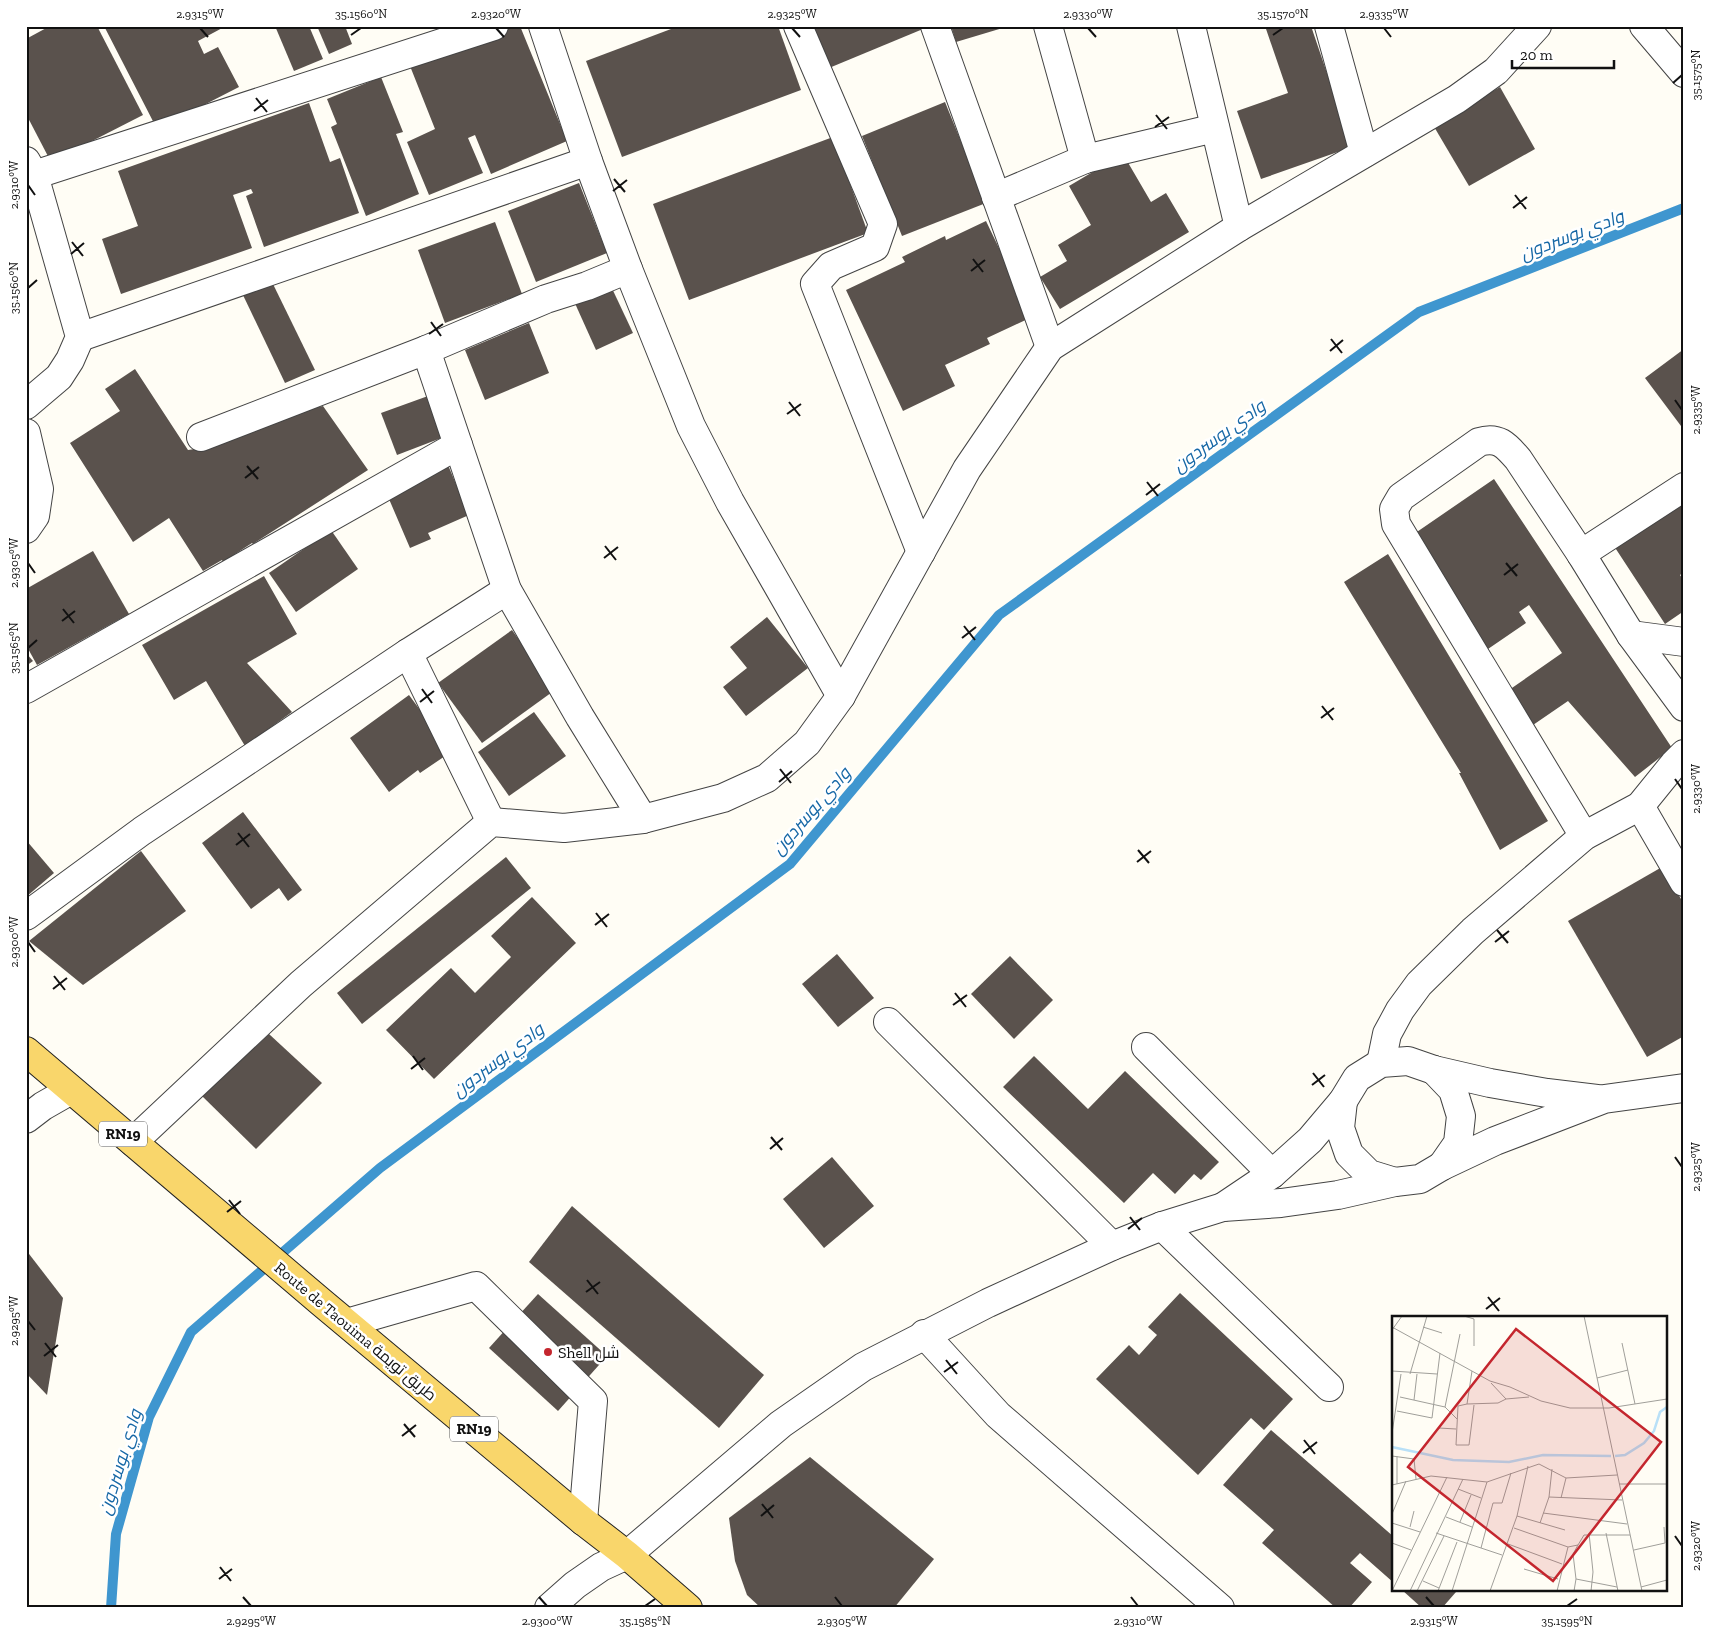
<svg xmlns="http://www.w3.org/2000/svg" width="1710" height="1634" viewBox="0 0 1710 1634" font-family="'Zilla Slab',Cairo,serif">
<style>
.lines{fill:none;stroke-linecap:round;stroke-linejoin:round}
.stream{stroke:#3f96cf;stroke-width:10}
.building{fill:#5a524d}
.minor-casing{stroke:#444;stroke-width:30}
.major-casing{stroke:#222;stroke-width:30}
.minor{stroke:#fff;stroke-width:28}
.major{stroke:#f9d66b;stroke-width:28}
.ticks{fill:none;stroke:#111;stroke-width:2}
.poi-dot{fill:#c4262e;stroke:#fff;stroke-width:2}
.labels{text-anchor:middle;stroke-width:5;stroke-linejoin:round;paint-order:stroke}
.shield{fill:#fff;stroke:#585858;stroke-width:1}
.shield-label{font-size:15px;font-weight:bold;fill:#111}
.street-label{font-size:16px;fill:#111;stroke:#fff}
.poi-label{font-size:16px;fill:#111;stroke:#fff;text-anchor:start}
.water-label{font-size:18px;font-style:italic;fill:#1768a6;stroke:#fff}
.inset-river{fill:none;stroke:#b9e0f7;stroke-width:2.5}
.inset-road{fill:none;stroke:#a09f9a;stroke-width:1}
.view{fill:#c4262e;fill-opacity:0.15;stroke:#c4262e;stroke-width:2.5}
.inset-edge{fill:none;stroke:#111;stroke-width:2.5}
.neatline{fill:none;stroke:#111;stroke-width:2}
.ticks-label{font-size:12px;text-anchor:middle;fill:#111}
</style>
<rect width="100%" height="100%" fill="#fffdf5"/>
<g class="lines">
<polyline class="stream" points="111,1608 116,1534 149,1417 191,1332 380,1168 790,864 999,615 1419,312 1684,208"/>
</g>
<g class="building">
<polygon points="50,26 97,26 143,115 51,162 26,114 26,39"/>
<polygon points="104,26 226,26 198,41 204,54 218,47 239,87 157,129"/>
<polygon points="275,26 309,26 323,59 294,71"/>
<polygon points="317,26 345,26 352,44 329,54"/>
<polygon points="507,26 520,26 567,141 491,174 475,135 468,138 483,173 429,195 407,142 435,129 410,66"/>
<polygon points="679,26 778,26 801,90 622,157 586,61"/>
<polygon points="812,26 922,26 923,29 829,68"/>
<polygon points="951,26 1006,26 1006,27 956,42"/>
<polygon points="1265,26 1311,26 1352,147 1261,179 1237,111 1288,93"/>
<polygon points="381,77 403,132 396,134 419,194 366,216 331,127 337,124 327,99"/>
<polygon points="1500,87 1535,149 1469,186 1433,125"/>
<polygon points="945,102 986,203 902,236 862,136"/>
<polygon points="309,103 330,162 340,158 359,213 264,247 246,196 253,193 251,189 233,195 252,248 121,294 102,239 138,226 118,171"/>
<polygon points="833,137 868,233 689,300 653,204"/>
<polygon points="1123,154 1151,202 1166,193 1189,232 1060,309 1040,277 1067,261 1058,245 1091,225 1069,186"/>
<polygon points="579,183 607,253 536,282 508,211"/>
<polygon points="986,221 1032,317 987,338 990,344 945,365 955,386 903,411 846,290 905,262 902,257 945,236 946,240"/>
<polygon points="495,222 522,294 445,323 418,250"/>
<polygon points="272,282 315,370 285,383 242,293"/>
<polygon points="609,282 633,333 596,350 573,299"/>
<polygon points="529,323 549,373 485,400 465,350"/>
<polygon points="1684,349 1684,430 1645,378"/>
<polygon points="135,369 188,450 216,446 245,435 279,415 323,406 368,470 253,544 252,543 223,562 222,560 203,571 169,518 133,542 70,443 120,411 105,389"/>
<polygon points="428,396 444,437 397,455 381,413"/>
<polygon points="448,465 469,515 428,533 431,539 410,548 386,492"/>
<polygon points="1494,479 1672,748 1635,777 1568,701 1533,725 1509,690 1562,653 1529,605 1519,612 1526,623 1488,649 1411,536"/>
<polygon points="1684,495 1684,572 1680,575 1684,581 1684,611 1665,624 1612,543"/>
<polygon points="331,530 358,569 296,612 269,573"/>
<polygon points="93,551 129,614 37,665 26,645 26,589"/>
<polygon points="1388,554 1548,821 1500,850 1459,773 1461,773 1344,582"/>
<polygon points="264,576 297,634 247,663 292,712 245,746 206,681 174,700 142,645"/>
<polygon points="767,617 808,668 746,716 723,687 747,668 730,647"/>
<polygon points="512,630 555,690 482,743 438,683"/>
<polygon points="26,653 33,661 26,666"/>
<polygon points="409,695 451,752 420,773 418,770 389,792 350,738"/>
<polygon points="534,712 566,756 509,796 478,752"/>
<polygon points="243,812 302,890 288,901 279,888 251,909 202,843"/>
<polygon points="26,840 54,873 26,897"/>
<polygon points="141,851 186,911 83,985 29,941"/>
<polygon points="506,857 531,888 362,1024 337,993"/>
<polygon points="1662,867 1684,904 1684,1036 1647,1057 1568,921"/>
<polygon points="532,897 576,943 434,1079 386,1030 451,968 475,993 511,957 491,936"/>
<polygon points="837,954 874,998 838,1027 802,984"/>
<polygon points="1010,956 1053,1000 1014,1039 971,994"/>
<polygon points="269,1034 322,1083 256,1149 202,1096"/>
<polygon points="1034,1056 1088,1109 1125,1071 1219,1162 1201,1180 1194,1174 1175,1194 1153,1173 1124,1203 1003,1087"/>
<polygon points="832,1157 874,1206 824,1248 783,1199"/>
<polygon points="572,1206 764,1375 719,1428 529,1262"/>
<polygon points="26,1250 63,1298 47,1395 26,1373"/>
<polygon points="1180,1293 1293,1399 1264,1430 1251,1418 1198,1475 1096,1379 1129,1345 1139,1355 1157,1335 1148,1327"/>
<polygon points="538,1294 607,1356 558,1411 489,1348"/>
<polygon points="1271,1430 1394,1537 1394,1583 1360,1553 1350,1563 1372,1582 1349,1608 1336,1608 1262,1543 1274,1530 1223,1485"/>
<polygon points="810,1457 934,1559 894,1608 761,1608 747,1595 735,1561 729,1518"/>
<polygon points="1402,1590 1454,1590 1456,1592 1442,1608 1422,1608"/>
</g>
<g class="lines">
<defs>
<g id="minor">
<polyline points="543,26 588,161 628,269 691,426 730,502 841,696"/>
<polyline points="798,26 883,224 875,247 831,266 815,284 921,552"/>
<polyline points="935,26 1050,347"/>
<polyline points="1048,26 1085,159"/>
<polyline points="1191,26 1239,227"/>
<polyline points="1329,26 1364,153"/>
<polyline points="1644,26 1684,73"/>
<polyline points="26,161 34,175 80,337 70,360 59,377 26,405"/>
<polyline points="34,175 494,26"/>
<polyline points="996,197 1085,159 1215,128"/>
<polyline points="80,337 588,161"/>
<polyline points="426,350 507,590 580,717 643,819"/>
<polyline points="26,433 39,489 35,516 26,529"/>
<polyline points="201,437 426,350 546,299 587,286 628,269"/>
<polyline points="1581,554 1684,487"/>
<polyline points="1631,635 1684,642"/>
<polyline points="408,653 491,822"/>
<polyline points="26,689 458,445"/>
<polyline points="1640,806 1684,882"/>
<path d="M1584,836l-188,-312 -2,-15 7,-12 78,-55c19,-6 27,3 39,17l63,95 50,81 53,72"/>
<polyline points="26,916 142,831 408,653 507,590"/>
<polyline points="888,1022 1112,1246"/>
<polyline points="1146,1047 1272,1174"/>
<polyline points="1381,1063 1387,1034 1400,1010 1419,984 1473,931 1584,836 1640,806 1674,764 1684,754"/>
<polyline points="1434,1070 1453,1090 1461,1116 1458,1143 1442,1166"/>
<polyline points="1343,1101 1340,1128 1349,1154 1369,1174 1395,1182"/>
<polyline points="26,1119 43,1106 71,1090"/>
<polyline points="133,1142 301,984 491,822 564,828 643,819 723,798 767,778 807,743 841,696 967,469 1050,347 1239,227 1457,99 1496,71 1537,26"/>
<polyline points="1223,1207 1272,1174 1310,1140 1343,1101 1357,1078 1381,1063 1408,1061 1434,1070 1490,1083 1547,1093 1597,1099"/>
<polyline points="1162,1226 1329,1387"/>
<polyline points="347,1323 476,1286 593,1401 583,1521"/>
<polyline points="924,1334 998,1415 1220,1608"/>
<polyline points="549,1608 575,1585 601,1567 627,1555 781,1424 863,1367 988,1303 1112,1246 1162,1226 1223,1207 1281,1203 1338,1195 1395,1182 1420,1179 1442,1166 1495,1141 1604,1099 1684,1088"/>
</g>
<polyline id="major" points="26,1051 321,1302 583,1521 627,1555 688,1608"/>
</defs>
<use href="#minor" class="minor-casing"/>
<use href="#major" class="major-casing"/>
<use href="#minor" class="minor"/>
<use href="#major" class="major"/>
</g>
<path class="ticks" d="M200,28l8,9M496,28l8,9M792,28l8,9M1088,28l8,9M1384,28l7,9M351,35l10,-7M1273,35l10,-7M1673,83l9,-8M256,98l11,14M254,111l14,-11M1156,115l11,14M1155,127l14,-10M614,179l11,13M28,185l7,10M613,191l14,-11M1515,195l11,14M1513,208l14,-11M72,242l11,14M71,254l13,-11M973,259l10,13M971,271l14,-11M28,288l9,-8M431,322l10,14M429,334l14,-10M1331,339l11,14M1330,351l13,-11M1675,400l7,10M789,402l11,14M787,414l14,-10M247,466l11,13M245,478l14,-11M1147,482l11,14M1146,495l14,-11M605,546l11,14M604,558l14,-11M28,563l7,10M1506,563l11,13M1504,575l14,-11M63,609l11,14M62,621l13,-10M964,626l11,14M962,638l14,-11M28,648l9,-8M422,689l10,14M420,702l14,-11M1322,706l11,14M1321,718l13,-10M780,769l11,14M1675,779l7,10M779,782l13,-11M238,833l11,14M236,845l14,-11M1138,850l11,13M1137,862l14,-11M596,913l11,14M595,925l14,-11M1497,930l11,13M28,942l7,10M1495,942l14,-11M54,976l11,14M53,989l14,-11M955,993l11,14M953,1005l14,-10M413,1056l10,14M411,1069l14,-11M1313,1073l11,14M1312,1085l13,-10M771,1137l11,13M770,1149l13,-11M1675,1157l7,10M229,1200l11,14M227,1212l14,-11M1130,1217l10,13M1128,1229l14,-11M587,1280l11,14M586,1292l14,-10M1488,1297l11,14M1486,1309l14,-11M28,1321l7,9M45,1343l11,14M44,1356l14,-11M946,1360l11,14M944,1372l14,-10M404,1424l11,13M402,1436l14,-11M1304,1440l11,14M1303,1453l14,-11M762,1504l11,14M761,1516l13,-11M1675,1536l7,10M220,1567l11,14M219,1579l13,-10M243,1597l8,9M539,1597l8,9M835,1597l7,9M1131,1597l7,9M1426,1597l8,9M645,1606l10,-7M1567,1606l10,-7"/>
<circle class="poi-dot" cx="548" cy="1352" r="5"/>
<g class="labels">
<g class="shield">
<rect x="99" y="1121.5" width="48" height="25" rx="4"/>
<rect x="450" y="1416.5" width="48" height="25" rx="4"/>
</g>
<g class="shield-label">
<text x="123" y="1139">RN19</text>
<text x="474" y="1434">RN19</text>
</g>
<g class="street-label">
<text transform="translate(356 1331) rotate(40)" y="6">Route de Taouima طريق تويمة</text>
</g>
<g class="poi-label">
<text x="558" y="1358">Shell شل</text>
</g>
<g class="water-label">
<text transform="translate(1572 235) rotate(-21)" y="6">وادي بوسردون</text>
<text transform="translate(1219 436) rotate(-36)" y="6">وادي بوسردون</text>
<text transform="translate(811 811) rotate(-49)" y="6">وادي بوسردون</text>
<text transform="translate(498 1060) rotate(-37)" y="6">وادي بوسردون</text>
<text transform="translate(120 1462) rotate(-73)" y="6">وادي بوسردون</text>
</g>
</g>
<g transform="translate(1392 1316)">
<rect width="275" height="275" fill="#fffdf5"/>
<path class="inset-river" d="M0,131l61,13 56,2 34,-7 68,1M223,140l10,-1 19,-12 10,-12 6,-19 7,-5"/>
<path class="inset-road" d="M72,0l10,3v27M192,0l58,275M0,11l98,54 20,6 31,14 29,7h39l58,-9M31,11l19,6M0,14l10,-14M230,27l13,61M0,55l45,3M18,58l17,-58M205,62l31,-8M99,67l15,16 23,-2M8,81l45,10 12,12M22,84l3,-26M75,88l5,-33M82,89l-5,40h-13l2,-39 9,-2 31,-1 8,-4M53,91l15,-73M5,95l35,7 8,-65M47,112l17,1M0,117l9,-59M0,140l22,3 2,20M5,168v-28M227,168h48M0,169l39,-9 56,6 52,-18 27,14 51,-3M66,173l23,9M157,181l73,3M169,182l5,-20M151,197l84,11M0,198l14,-33M125,200l48,14M54,201l26,10M68,206l11,-27M0,207l28,9M148,207l9,-26 3,-28M18,211l4,-16M122,212l54,19M44,217l66,22M197,217l4,39 -2,19M214,217l12,58M0,227l19,7M116,228l54,20M89,232l12,-45h9l9,-30M242,234l31,-7 -1,-16M132,253l34,10M184,263l41,8M31,265l16,7M249,271l26,-7M0,275l55,-114M18,275l53,-112M25,275l27,-55M46,275l19,-49M60,275l35,-109M98,275l27,-75 11,-50M165,275l11,-44 10,-2 6,-10h46M182,275l2,-12 -3,-25 5,-9"/>
<path class="view" d="M124,13l145,113 -108,139 -145,-114z"/>
<rect width="275" height="275" class="inset-edge"/>
</g>
<rect width="1710" height="1634" fill="none" stroke="#ffffff" stroke-width="55"/>
<path d="M1512 60v8h102v-8" fill="none" stroke="#111111" stroke-width="2.5"/>
<text x="1520" y="60" font-size="15" fill="#111111" stroke="#ffffff" stroke-width="4" paint-order="stroke">20 m</text>
<rect x="28" y="28" width="1654" height="1578" class="neatline"/>
<g class="ticks-label">
<text x="200" y="18">2.9315°W</text>
<text x="361" y="18">35.1560°N</text>
<text x="496" y="18">2.9320°W</text>
<text x="792" y="18">2.9325°W</text>
<text x="1088" y="18">2.9330°W</text>
<text x="1283" y="18">35.1570°N</text>
<text x="1384" y="18">2.9335°W</text>
<text transform="translate(1696 75) rotate(-90)" y="4">35.1575°N</text>
<text transform="translate(14 185) rotate(-90)" y="4">2.9310°W</text>
<text transform="translate(14 288) rotate(-90)" y="4">35.1560°N</text>
<text transform="translate(1696 410) rotate(-90)" y="4">2.9335°W</text>
<text transform="translate(14 563) rotate(-90)" y="4">2.9305°W</text>
<text transform="translate(14 648) rotate(-90)" y="4">35.1565°N</text>
<text transform="translate(1696 789) rotate(-90)" y="4">2.9330°W</text>
<text transform="translate(14 942) rotate(-90)" y="4">2.9300°W</text>
<text transform="translate(1696 1167) rotate(-90)" y="4">2.9325°W</text>
<text transform="translate(14 1321) rotate(-90)" y="4">2.9295°W</text>
<text transform="translate(1696 1546) rotate(-90)" y="4">2.9320°W</text>
<text x="251" y="1625">2.9295°W</text>
<text x="547" y="1625">2.9300°W</text>
<text x="645" y="1625">35.1585°N</text>
<text x="842" y="1625">2.9305°W</text>
<text x="1138" y="1625">2.9310°W</text>
<text x="1434" y="1625">2.9315°W</text>
<text x="1567" y="1625">35.1595°N</text>
</g>
</svg>
